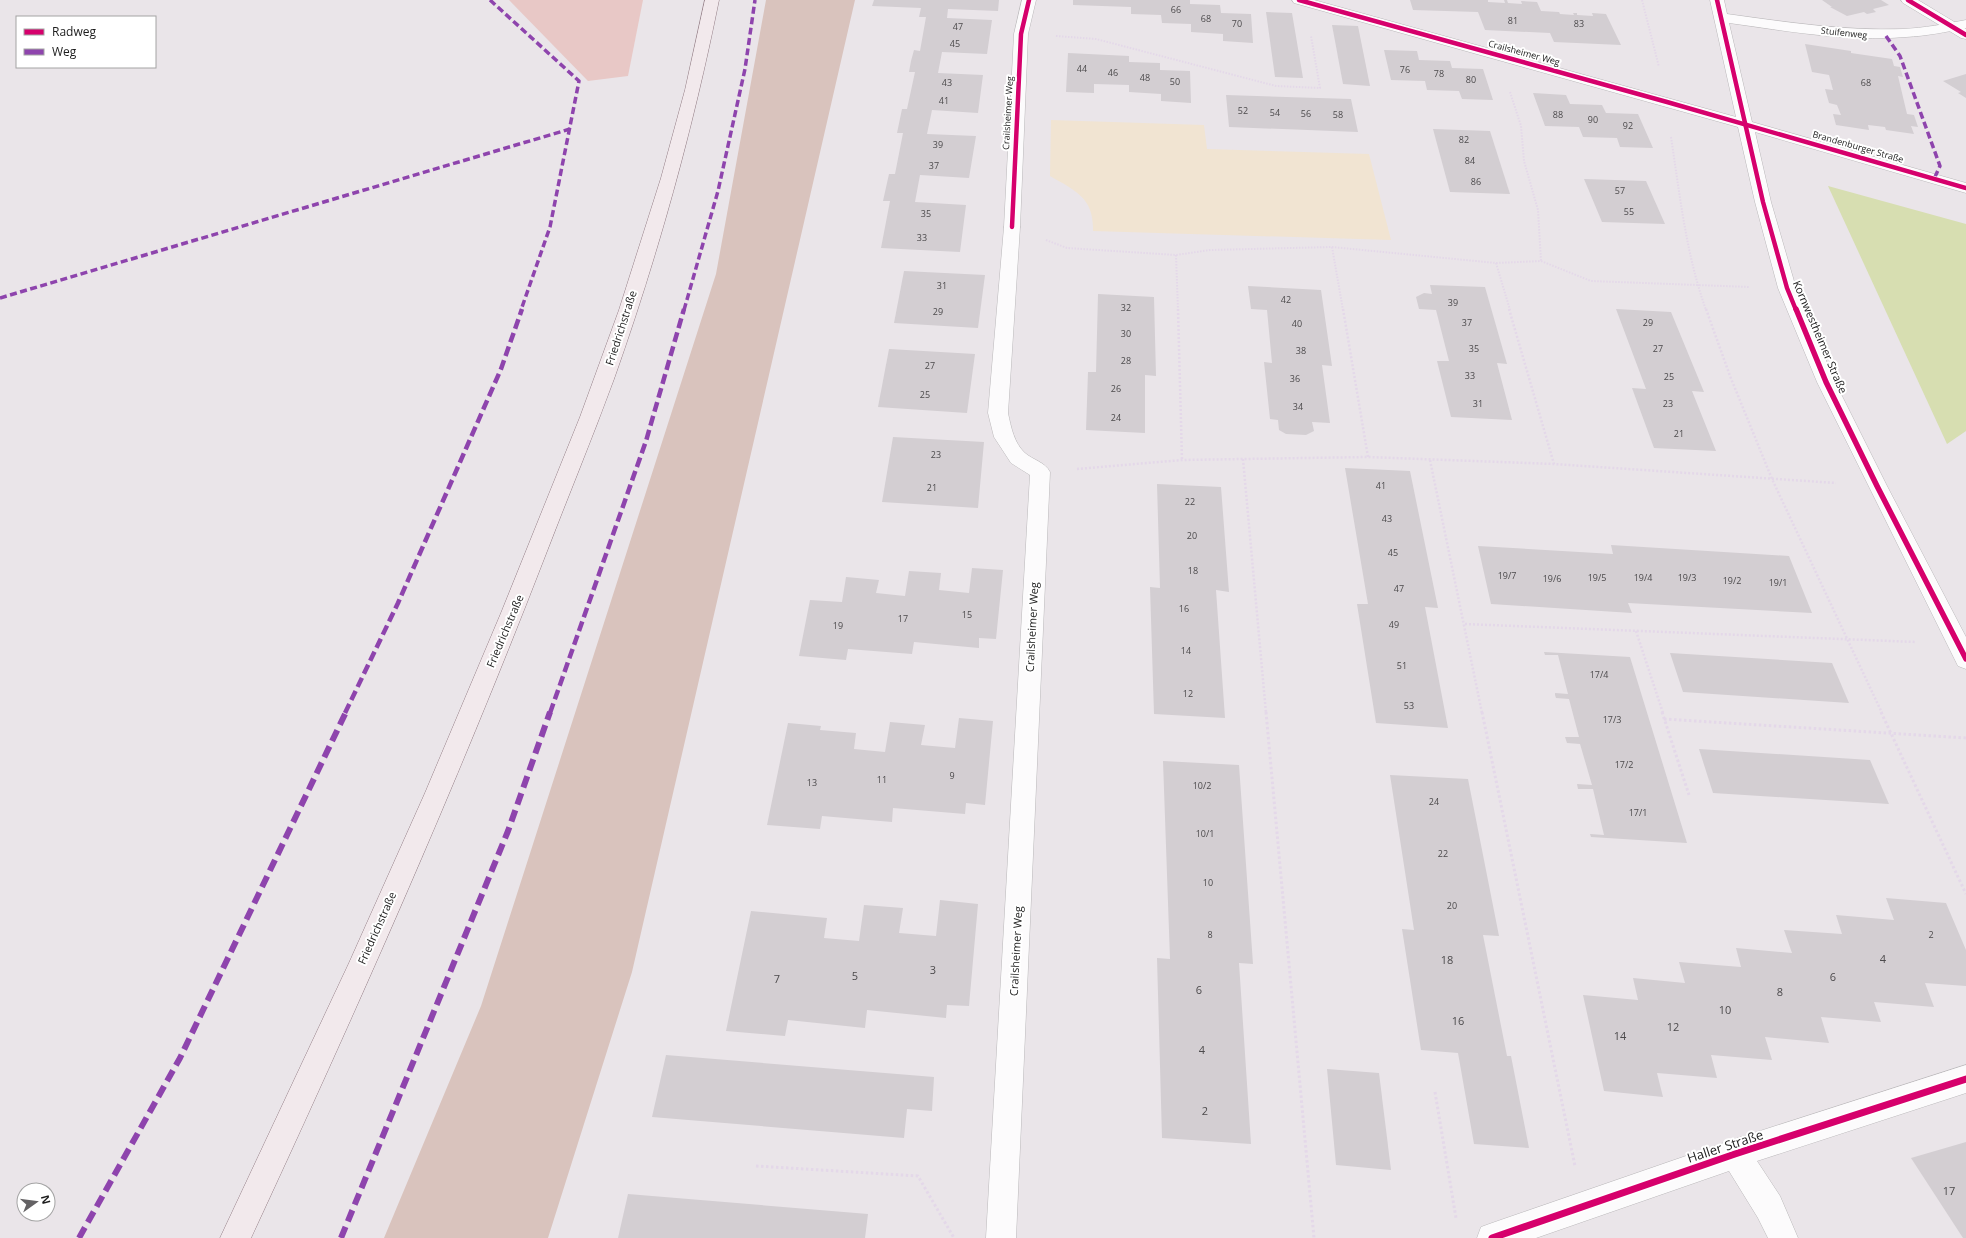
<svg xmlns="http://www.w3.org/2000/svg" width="1966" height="1238" viewBox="0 0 1966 1238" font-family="'Open Sans',sans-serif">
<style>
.grass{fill:#e8c8c6}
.forest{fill:#d9c3bd}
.park{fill:#f1e4d2}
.pitch{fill:#d7deb1}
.building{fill:#d3ced2}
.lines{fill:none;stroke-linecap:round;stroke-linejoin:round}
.lane-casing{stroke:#bab8ba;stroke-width:1}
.street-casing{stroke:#bab8ba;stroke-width:1}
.secondary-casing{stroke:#947e86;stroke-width:1}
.path-far2{stroke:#e4d8e9;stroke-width:2;stroke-dasharray:1.5 1.5;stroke-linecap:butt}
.path-far1{stroke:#e4d8e9;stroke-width:2.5;stroke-dasharray:2 2;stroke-linecap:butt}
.path{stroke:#e4d8e9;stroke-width:3;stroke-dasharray:2.5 2.5;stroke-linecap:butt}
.lane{fill:#fcfbfc;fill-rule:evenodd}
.street{fill:#fcfbfc;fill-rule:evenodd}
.secondary{fill:#f2e9ec;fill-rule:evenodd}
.quiet-far2{stroke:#8e44ad;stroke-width:3.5;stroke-dasharray:7 3.5;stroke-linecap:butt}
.quiet-far1{stroke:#8e44ad;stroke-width:4.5;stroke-dasharray:10 4.5;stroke-linecap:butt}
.quiet{stroke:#8e44ad;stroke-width:6;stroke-dasharray:12 6;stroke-linecap:butt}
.cycleway-far2-casing{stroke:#fff;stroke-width:6}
.cycleway-far1-casing{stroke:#fff;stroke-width:8}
.cycleway-casing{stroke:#fff;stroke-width:10}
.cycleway-far2{stroke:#d6006c;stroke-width:4.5}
.cycleway-far1{stroke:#d6006c;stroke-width:5.5}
.cycleway{stroke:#d6006c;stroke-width:7}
.labels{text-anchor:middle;stroke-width:4;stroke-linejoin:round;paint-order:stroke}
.number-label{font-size:9px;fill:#4c4a4c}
.far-street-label{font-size:9px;fill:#1c1c1c;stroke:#fff}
.street-label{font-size:11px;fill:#1c1c1c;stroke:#fff}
.near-number-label{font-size:11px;fill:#4c4a4c}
.near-street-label{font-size:13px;fill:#1c1c1c;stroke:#fff}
</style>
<rect width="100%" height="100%" fill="#eae5e9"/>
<polygon class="grass" points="509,0 643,0 628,76 588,81"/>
<polygon class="forest" points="766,0 855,0 632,972 548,1238 384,1238 481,1006 716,274"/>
<path class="park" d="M1051,120l153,5 3,24 162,5 22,86 -298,-9c1,-33 -17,-40 -43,-55z"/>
<polygon class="pitch" points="1828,186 1966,224 1966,431 1947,444"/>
<g class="building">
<polygon points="874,0 999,0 998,11 948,9 947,18 992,20 987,54 942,52 938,73 983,75 978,113 932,110 927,134 976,136 969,178 920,175 915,202 966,205 960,252 881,248 890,201 883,201 889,174 895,174 903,133 897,133 902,109 907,109 915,72 909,72 911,61 914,50 920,51 926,17 919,17 921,8 872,6"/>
<polygon points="1073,0 1190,0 1190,4 1220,5 1221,13 1251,14 1253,43 1223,41 1223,34 1191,32 1191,24 1162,23 1161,15 1131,14 1131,7 1073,5"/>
<polygon points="1410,0 1488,0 1488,2 1505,3 1504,0 1507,0 1508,3 1522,4 1521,1 1537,2 1541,11 1559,12 1560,14 1574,15 1573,13 1577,13 1577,15 1593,16 1592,13 1606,14 1621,45 1554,42 1550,33 1485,30 1478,12 1413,10"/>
<polygon points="1822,0 1881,0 1889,5 1873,9 1876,12 1867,14 1864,12 1847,16 1830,7 1832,7"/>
<polygon points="1266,12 1292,13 1303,78 1275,77"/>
<polygon points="1332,25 1358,26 1370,86 1343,84"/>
<polygon points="1805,44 1851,51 1851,53 1892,59 1894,66 1900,67 1903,77 1898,76 1907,114 1914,115 1918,127 1911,126 1914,134 1886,130 1885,127 1868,125 1869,130 1836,125 1833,114 1841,115 1837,105 1829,103 1825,89 1833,90 1829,75 1812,72"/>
<polygon points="1384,50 1417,51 1419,60 1450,61 1452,68 1483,69 1493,100 1462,99 1459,91 1427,90 1425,81 1391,80"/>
<polygon points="1068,53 1129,56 1129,62 1160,63 1160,70 1190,71 1191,103 1161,101 1161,94 1129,92 1129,85 1094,84 1094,93 1066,92"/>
<polygon points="1966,74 1966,98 1958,93 1961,92 1943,81"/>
<polygon points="1533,93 1566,95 1570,104 1602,105 1606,113 1638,114 1653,148 1620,147 1617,138 1583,137 1579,127 1545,126"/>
<polygon points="1226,95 1351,99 1358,132 1229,127"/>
<polygon points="1433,129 1490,131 1510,194 1450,192"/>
<polygon points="1584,179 1646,181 1665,224 1602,222"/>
<polygon points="904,271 985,275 978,328 894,323"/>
<polygon points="1430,285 1485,287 1507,364 1497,363 1512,420 1451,417 1437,361 1449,361 1436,310 1419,309 1416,297 1424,293 1432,294"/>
<polygon points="1248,286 1321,290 1332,366 1322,365 1330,423 1312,422 1314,431 1306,435 1286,434 1279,430 1278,420 1270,419 1264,362 1272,363 1267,310 1251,309"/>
<polygon points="1098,294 1154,297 1156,376 1145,375 1145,433 1086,430 1088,372 1096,372"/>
<polygon points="1616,309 1671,312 1704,392 1692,391 1716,451 1654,448 1632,388 1646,389"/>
<polygon points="889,349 975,354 967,413 878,407"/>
<polygon points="893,437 984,442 978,508 882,502"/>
<polygon points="1345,468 1410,471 1438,608 1425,607 1448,728 1376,723 1357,604 1368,604"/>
<polygon points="1157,484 1221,487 1229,592 1216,590 1225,718 1154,714 1150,587 1160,588"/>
<polygon points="1611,545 1789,556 1812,613 1628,603 1632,613 1491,604 1478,546 1613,554"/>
<polygon points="972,568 1003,570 996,639 979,638 979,648 914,642 912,654 848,649 846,660 799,656 810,600 842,602 846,577 879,580 876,593 905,596 909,571 941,573 939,590 969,593"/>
<polygon points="1544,652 1630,657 1687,843 1591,837 1590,834 1604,835 1593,789 1578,789 1577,784 1592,785 1580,744 1567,743 1565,737 1579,737 1569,699 1556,698 1555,695 1555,693 1568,694 1558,655 1545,655"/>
<polygon points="1670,653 1832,663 1849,703 1683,692"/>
<polygon points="959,718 993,721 985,805 966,803 965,814 893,808 892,822 822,816 820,829 767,825 788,723 821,726 820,730 856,733 854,749 885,752 890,722 925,725 921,745 955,748"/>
<polygon points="1699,749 1870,760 1889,804 1713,793"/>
<polygon points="1163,761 1239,765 1253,964 1239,963 1251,1144 1162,1138 1157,958 1170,959"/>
<polygon points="1390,775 1468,779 1499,936 1483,935 1507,1056 1511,1056 1529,1148 1474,1144 1458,1053 1421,1050 1402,929 1414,930"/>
<polygon points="1886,898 1946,903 1966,950 1966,986 1925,983 1934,1007 1874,1002 1881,1022 1821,1017 1829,1043 1765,1037 1772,1060 1711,1055 1717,1078 1657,1073 1663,1097 1604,1091 1583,995 1638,1000 1633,978 1685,983 1679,962 1741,967 1736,948 1792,953 1784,930 1842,934 1836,915 1894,920"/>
<polygon points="940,900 978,904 969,1006 947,1005 946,1018 867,1010 865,1028 788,1020 785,1036 726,1031 751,911 827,918 824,938 859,941 864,905 903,908 899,933 936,936"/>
<polygon points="666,1055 934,1077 932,1111 907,1109 904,1138 652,1117"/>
<polygon points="1327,1069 1379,1073 1391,1170 1336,1165"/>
<polygon points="1966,1142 1966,1238 1963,1238 1911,1158"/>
<polygon points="628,1194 868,1214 865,1238 618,1238"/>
</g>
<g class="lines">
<defs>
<g id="lane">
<polygon points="1901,0 1918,0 1966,29 1966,39 1961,38 1903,3"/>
<path d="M1012,222l6,1 2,4 -12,186c3,14 6,30 17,40 8,7 20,9 25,19l-34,766h-30l44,-763 -19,-12 -17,-26 -6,-24 16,-186 2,-4z"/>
</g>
<g id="street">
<polygon points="1022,0 1036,0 1028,34 1020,227 1018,231 1012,232 1006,231 1004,227 1014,34"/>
<path d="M1292,0h22l422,117 -26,-117h14l3,14c59,8 117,17 176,15 21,-1 42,-5 63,-9v8c-20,4 -40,8 -60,9 -59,5 -119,-6 -177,-14l23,99 214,61v10l-211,-61 16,70 25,86 39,94 52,104 79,151v32l-8,-3 -141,-284 -39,-94 -23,-86 -17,-75 -444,-124z"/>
<polygon points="1966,1065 1966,1093 1757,1161 1780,1196 1798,1238 1768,1238 1758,1218 1729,1171 1536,1238 1477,1238 1481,1227 1492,1223 1735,1139"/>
</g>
<path id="secondary" d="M705,0h14c-26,129 -61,255 -105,379 -22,60 -47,120 -70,180 -89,230 -189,455 -293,679h-31l129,-275 76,-170 76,-180 79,-196 39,-107 42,-132 24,-88z"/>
</defs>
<use href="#lane" class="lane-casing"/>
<use href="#street" class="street-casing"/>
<use href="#secondary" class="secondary-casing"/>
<g class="path-far2">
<polyline points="1642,0 1659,67"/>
<polyline points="1056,36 1096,39 1276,86 1320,88 1311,36"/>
<polyline points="1510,92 1521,126 1524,161 1538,210 1541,261"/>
<path d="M1671,137c9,59 15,117 35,173"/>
<polyline points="1046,240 1067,248 1176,255 1210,250 1332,247 1496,263 1541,261 1591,281 1750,287"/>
<polyline points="1332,247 1343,310"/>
<polyline points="1176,255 1178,310"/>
<polyline points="1496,263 1510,310"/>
</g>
<g class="path-far1">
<polyline points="1178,309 1182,460"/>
<polyline points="1343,309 1368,457"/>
<polyline points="1509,309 1554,464"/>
<polyline points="1706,309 1730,376 1772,479 1882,713"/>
<polyline points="1243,459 1266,713"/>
<polyline points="1430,460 1482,713"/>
<polyline points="1077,469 1182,460 1368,457 1554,464 1836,483"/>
<polyline points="1465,624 1916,642"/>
<polyline points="1636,631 1663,713"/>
</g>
<g class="path">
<polyline points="1266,712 1314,1238"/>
<polyline points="1482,712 1575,1166"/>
<polyline points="1662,712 1689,795"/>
<polyline points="1881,712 1966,894"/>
<polyline points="1664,719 1966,738"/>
<polyline points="1435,1092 1456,1218"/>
<polyline points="756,1166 918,1176 954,1238"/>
</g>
<use href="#lane" class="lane"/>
<use href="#street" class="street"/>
<use href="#secondary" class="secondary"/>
<g class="quiet-far2">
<polyline points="490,0 579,81 550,227 521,310"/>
<polyline points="1886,36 1900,56 1940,166 1934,179"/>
<polyline points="0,298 570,129"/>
<polyline points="684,310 718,191 745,69 755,0"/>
</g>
<g class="quiet-far1">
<polyline points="345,713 398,603 501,369 522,309"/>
<polyline points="550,713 646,441 684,309"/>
</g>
<g class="quiet">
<polyline points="79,1238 180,1058 346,712"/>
<polyline points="341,1238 508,831 550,712"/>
</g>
<defs>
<g id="cycleway-far2">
<polyline points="1299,0 1667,102 1966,188"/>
<polyline points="1717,0 1763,202 1787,288 1796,310"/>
<polyline points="1908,0 1966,35"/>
<polyline points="1012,227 1021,34 1029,0"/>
</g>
<polyline id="cycleway-far1" points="1796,309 1826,382 1877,486 1966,659"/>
<polyline id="cycleway" points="1492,1238 1735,1154 1966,1079"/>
</defs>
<use href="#cycleway-far2" class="cycleway-far2-casing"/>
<use href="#cycleway-far1" class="cycleway-far1-casing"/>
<use href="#cycleway" class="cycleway-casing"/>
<use href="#cycleway-far2" class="cycleway-far2"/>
<use href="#cycleway-far1" class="cycleway-far1"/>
<use href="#cycleway" class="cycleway"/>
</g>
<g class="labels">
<g class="number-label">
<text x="1176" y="13">66</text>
<text x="1206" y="22">68</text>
<text x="1513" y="24">81</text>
<text x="1237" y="27">70</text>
<text x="1579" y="27">83</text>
<text x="958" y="30">47</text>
<text x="955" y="47">45</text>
<text x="1082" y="72">44</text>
<text x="1405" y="73">76</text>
<text x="1113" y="76">46</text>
<text x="1439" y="77">78</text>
<text x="1145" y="81">48</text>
<text x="1471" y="83">80</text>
<text x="1175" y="85">50</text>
<text x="947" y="86">43</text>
<text x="1866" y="86">68</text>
<text x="944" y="104">41</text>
<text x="1243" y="114">52</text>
<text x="1275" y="116">54</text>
<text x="1306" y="117">56</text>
<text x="1338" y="118">58</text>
<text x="1558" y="118">88</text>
<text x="1593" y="123">90</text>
<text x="1628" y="129">92</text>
<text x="1464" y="143">82</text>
<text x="938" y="148">39</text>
<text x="1470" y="164">84</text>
<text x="934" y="169">37</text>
<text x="1476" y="185">86</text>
<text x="1620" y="194">57</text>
<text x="1629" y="215">55</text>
<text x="926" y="217">35</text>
<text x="922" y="241">33</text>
<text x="942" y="289">31</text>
<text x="1286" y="303">42</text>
<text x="1453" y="306">39</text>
<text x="1126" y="311">32</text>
<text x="938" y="315">29</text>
<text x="1467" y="326">37</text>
<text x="1648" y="326">29</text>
<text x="1297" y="327">40</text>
<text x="1126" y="337">30</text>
<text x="1474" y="352">35</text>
<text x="1658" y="352">27</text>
<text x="1301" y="354">38</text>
<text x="1126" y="364">28</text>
<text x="930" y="369">27</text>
<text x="1470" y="379">33</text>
<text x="1669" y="380">25</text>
<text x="1295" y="382">36</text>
<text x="1116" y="392">26</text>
<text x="925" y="398">25</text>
<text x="1478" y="407">31</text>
<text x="1668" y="407">23</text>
<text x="1298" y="410">34</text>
<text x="1116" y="421">24</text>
<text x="1679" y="437">21</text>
<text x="936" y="458">23</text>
<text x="1381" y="489">41</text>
<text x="932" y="491">21</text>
<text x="1190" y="505">22</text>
<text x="1387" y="522">43</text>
<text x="1192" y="539">20</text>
<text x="1393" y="556">45</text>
<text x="1193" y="574">18</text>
<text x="1507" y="579">19/7</text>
<text x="1597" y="581">19/5</text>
<text x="1643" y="581">19/4</text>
<text x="1687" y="581">19/3</text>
<text x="1552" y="582">19/6</text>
<text x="1732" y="584">19/2</text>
<text x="1778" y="586">19/1</text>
<text x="1399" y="592">47</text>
<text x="1184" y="612">16</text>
<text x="967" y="618">15</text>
<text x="903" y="622">17</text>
<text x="1394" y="628">49</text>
<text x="838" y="629">19</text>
<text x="1186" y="654">14</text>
<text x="1402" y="669">51</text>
<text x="1599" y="678">17/4</text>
<text x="1188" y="697">12</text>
<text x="1409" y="709">53</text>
<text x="1612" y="723">17/3</text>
<text x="1624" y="768">17/2</text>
<text x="952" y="779">9</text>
<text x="882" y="783">11</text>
<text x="812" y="786">13</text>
<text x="1202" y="789">10/2</text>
<text x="1434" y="805">24</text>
<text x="1638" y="816">17/1</text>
<text x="1205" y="837">10/1</text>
<text x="1443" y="857">22</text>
<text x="1208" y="886">10</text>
<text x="1452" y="909">20</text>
<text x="1210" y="938">8</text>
<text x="1931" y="938">2</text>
</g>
<g class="far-street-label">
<text transform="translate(1844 33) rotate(6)" y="3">Stuifenweg</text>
<text transform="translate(1524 53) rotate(15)" y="3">Crailsheimer Weg</text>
<text transform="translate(1008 113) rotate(-87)" y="3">Crailsheimer Weg</text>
<text transform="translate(1858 147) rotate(16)" y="3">Brandenburger Straße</text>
</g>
<g class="street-label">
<text transform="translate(621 328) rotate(-72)" y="4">Friedrichstraße</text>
<text transform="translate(1820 337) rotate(67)" y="4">Kornwestheimer Straße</text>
<text transform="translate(1032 627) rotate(-87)" y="4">Crailsheimer Weg</text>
<text transform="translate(505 631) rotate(-67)" y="4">Friedrichstraße</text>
<text transform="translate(377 928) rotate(-66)" y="4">Friedrichstraße</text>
<text transform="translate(1016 951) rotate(-87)" y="4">Crailsheimer Weg</text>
</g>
<g class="near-number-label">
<text x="1883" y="963">4</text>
<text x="1447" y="964">18</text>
<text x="933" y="974">3</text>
<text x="855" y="980">5</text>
<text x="1833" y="981">6</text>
<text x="777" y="983">7</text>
<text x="1199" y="994">6</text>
<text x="1780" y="996">8</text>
<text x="1725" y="1014">10</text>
<text x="1458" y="1025">16</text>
<text x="1673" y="1031">12</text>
<text x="1620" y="1040">14</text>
<text x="1202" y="1054">4</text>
<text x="1205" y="1115">2</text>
<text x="1949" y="1195">17</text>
</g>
<g class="near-street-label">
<text transform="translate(1725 1146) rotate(-18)" y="5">Haller Straße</text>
</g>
</g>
<rect x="16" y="16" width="140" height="52" fill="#ffffff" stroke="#a4a4a4"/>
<rect x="24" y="29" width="20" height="6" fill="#d6006c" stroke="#a4a4a4"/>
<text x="52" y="36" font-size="12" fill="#1c1c1c">Radweg</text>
<rect x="24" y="49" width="20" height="6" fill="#8e44ad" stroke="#a4a4a4"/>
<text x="52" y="56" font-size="12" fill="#1c1c1c">Weg</text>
<g transform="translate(36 1202) rotate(76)"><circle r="19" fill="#ffffff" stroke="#a4a4a4"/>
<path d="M0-3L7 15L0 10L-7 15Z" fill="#646264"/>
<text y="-6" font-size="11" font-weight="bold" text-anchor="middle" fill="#1c1c1c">N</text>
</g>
</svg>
